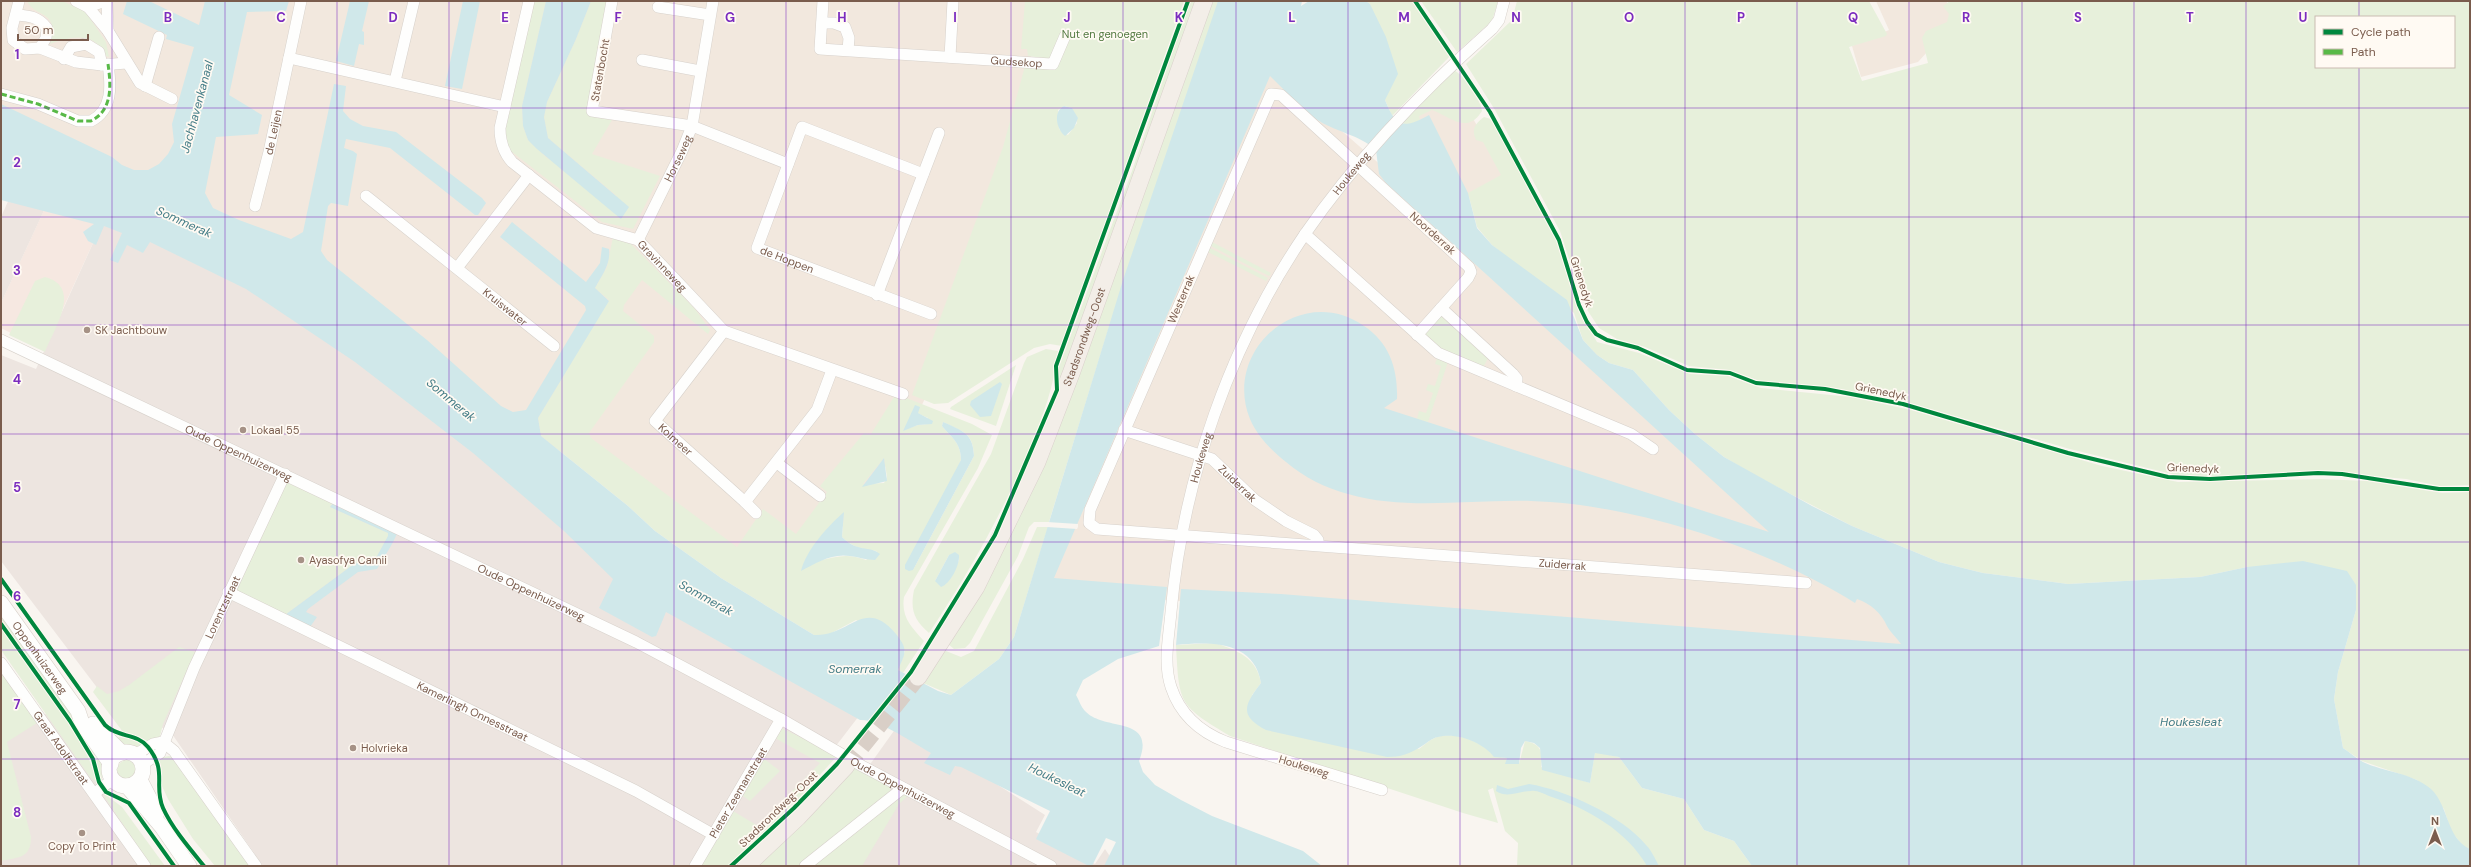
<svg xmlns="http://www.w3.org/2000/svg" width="2471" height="867" viewBox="0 0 2471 867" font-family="'DM Sans',sans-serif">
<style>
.residential{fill:#f2e8de}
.commercial{fill:#f6e8e1}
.industrial{fill:#ede5e0}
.green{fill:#e7f0db;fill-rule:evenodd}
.water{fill:#d0e8ea}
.pier{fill:#f9f5f0}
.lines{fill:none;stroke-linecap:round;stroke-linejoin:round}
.primary-tunnel{stroke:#d9cfc7;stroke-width:17;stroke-dasharray:17 8;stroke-linecap:butt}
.street-casing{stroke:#d7d1cb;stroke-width:12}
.secondary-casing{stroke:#d9d2cb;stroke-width:16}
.primary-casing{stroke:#dad1cc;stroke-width:18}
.street{stroke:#fefefd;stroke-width:11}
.secondary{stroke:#fefefd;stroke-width:15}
.primary{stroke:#f3eee8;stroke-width:17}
.quiet{stroke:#58b947;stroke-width:3;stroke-dasharray:6 3;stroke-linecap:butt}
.cycleway-casing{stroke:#fffaf3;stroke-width:6}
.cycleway{stroke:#00873e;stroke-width:4}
.grid{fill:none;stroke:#7b2cbf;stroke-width:1;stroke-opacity:0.55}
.poi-dot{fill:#a69286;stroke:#fffaf3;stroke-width:1.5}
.labels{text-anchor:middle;stroke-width:3.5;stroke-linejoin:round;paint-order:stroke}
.park-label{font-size:11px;fill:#537a41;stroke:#fffaf3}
.street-label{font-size:11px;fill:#7a5c4d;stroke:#fffaf3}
.poi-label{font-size:11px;fill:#7a5c4d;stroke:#fffaf3;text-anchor:start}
.water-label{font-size:12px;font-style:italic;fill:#437c86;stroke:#fffaf3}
.grid-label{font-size:13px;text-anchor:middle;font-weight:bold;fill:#7b2cbf;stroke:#fffaf3;stroke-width:3.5;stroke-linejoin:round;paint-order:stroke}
</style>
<rect width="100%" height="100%" fill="#f9f5f0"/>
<g class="residential">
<polygon points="1,1 212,1 172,160 138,177 1,112"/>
<polygon points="245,1 1036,1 1030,68 944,359 906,438 793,595 510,420 207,212 200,201"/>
<polygon points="1876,1 1946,1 1964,31 1936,42 1918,62 1861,77 1852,46 1889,30"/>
<polygon points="1262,61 1763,500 1902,580 1906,654 1044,591"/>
<polygon points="1431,105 1472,117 1507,177 1460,200 1407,121"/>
</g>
<polygon class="commercial" points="47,204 104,219 44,350 1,328 1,303"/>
<g class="industrial">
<polygon points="10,197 47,204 1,303 1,217"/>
<polygon points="104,219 253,281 862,712 819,768 719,866 263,866 170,731 111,706 1,561 1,355 36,369"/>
<polygon points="49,712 107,797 161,866 1,866 2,741"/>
<polygon points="896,728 960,761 1045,815 1036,832 1095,864 1105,849 1113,861 1110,866 782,866 831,819"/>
</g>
<g class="green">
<path d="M62,1l23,10 21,31 3,15 -5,-2c-8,-24 -35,-19 -54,-11 10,-35 -14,-25 -23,-43z"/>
<polygon points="533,1 546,1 522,106 523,126 528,140 547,158 618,197 548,138 544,117 547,102 576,39 591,1 608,1 588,115 612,120 592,154 660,176 633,229 602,222 507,148 504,133"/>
<path d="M1025,1h159l-122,345 -12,-2 -16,4 -86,55 -14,1 -22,-9 91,-248 22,-81 26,1 3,3 5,-7 -8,-4 -23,-3 -1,-7h-6zM1064,106l8,2 5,15 -9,12 -9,-6 -1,-19z"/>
<polygon points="1190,1 1198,1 1059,386 1059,367 1132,171"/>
<polygon points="1209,1 1242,1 1109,327 1049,522 1034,522 1029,527 1018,556 970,643 965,648 954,649 948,644 987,577"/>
<polygon points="1366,1 1413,1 1450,56 1392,116 1385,100 1370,4"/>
<polygon points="1421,1 1498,1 1492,21 1457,52"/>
<path d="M1517,1h352l18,33 -1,2 -37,11 13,34 66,-18 -6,-25 4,-7 21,-9 2,-8 -6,-8 7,-5h520v484l-30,1 -34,-7 -80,-7 -114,5 -32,-1 -110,-27 -167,-48 -73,-14 -70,-6 -31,-11 -40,-4 -44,-19 -28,-8 -18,-11 -15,-23 -24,-74 -65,-121 -29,-46 46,-44zM2316,17h138v50h-138z"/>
<path d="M1453,70c9,2 29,32 29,41 -15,24 -31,6 -50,-1l-13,6 1,4 -9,5 -11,-2z"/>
<path d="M1484,117l7,2 8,14 57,107 21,67 20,35 42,11 51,21 38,2 33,12 90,9 60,13 191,56 76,16 143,-3 46,2 75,12 28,-1v357l-7,-3 -12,-15 -7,-22 -27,-29 -55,-19 -19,-13 -9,-49 4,-27 18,-62 -109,-43 -47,10 -132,7 -85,-11 -44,-11 -87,-36 -94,-49 -34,-20 -29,-23 -26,-24 -36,-40 -24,-7 -12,-8 -14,-15 -9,-27 -82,-68 -15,-18 -9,-34 33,-18 -18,-33 -7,-2c-5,-11 -1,-16 8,-23z"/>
<path d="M613,237l18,7 64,65 15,21 -2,4 -66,-54 -18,25 -1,6 31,25v6l-65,91 2,5 146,109 26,-38 33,25 31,-42 -7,-6 44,-53 7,1 23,-37 7,3 3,-3 68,27 20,11 -14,33 -74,129c-3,20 7,30 20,44l-21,32 -5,-3 7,-19 -49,-31 -30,16 -12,-1 -93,-57 -66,-47 -27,-25 -87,-70 -3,-18 71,-118 -14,-12 12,-21zM917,413l11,5v6l-10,1 -15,5zM943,422c20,10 30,10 31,34l-61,114 48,-110c0,-17 -9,-22 -19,-34zM884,458l3,19 -3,6 -21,1zM844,513l-2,24c10,10 21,13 35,14l-11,9c-17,-7 -30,-4 -47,1z"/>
<polygon points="1212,242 1271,273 1269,276 1211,246"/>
<polygon points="1210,248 1268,278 1266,281 1208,252"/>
<path d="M45,277c38,10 9,52 0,75l-36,-17 26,-54z"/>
<polygon points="1441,316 1488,358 1484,366 1442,352 1425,335 1425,332"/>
<path d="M1046,349l12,2c-4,36 -15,65 -29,98 -27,66 -61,125 -100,184 -15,-13 -19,-23 -15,-43l77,-136 33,-91 3,-6zM949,555h10v5l-8,17 -16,4z"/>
<polygon points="1437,358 1447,361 1447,365 1428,422 1417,419 1419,411 1426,413 1433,393 1426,390 1428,384 1435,386 1441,366 1435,364"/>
<polygon points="1016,365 996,426 950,409 951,407"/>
<polygon points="288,483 335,501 330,507 388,533 388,536 376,558 354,564 285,615 238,591 237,587 285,484"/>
<polygon points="1037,527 1048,527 1014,637 999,659 951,695 921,682 943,653 946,651 961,657 974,651 1023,559"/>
<polygon points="1,612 100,751 93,756 69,716 1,621"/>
<path d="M1,626c32,44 84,103 95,156l-6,-5 -89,-127z"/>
<path d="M1215,643c22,7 42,15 46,40l-9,12 167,54c5,-4 12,-10 18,-12 18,-6 46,5 57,19l13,2 -1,6h13l6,-23c16,3 18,10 16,26l49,16 5,-31 24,5 23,31 42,11 20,31 30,11 18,25h-235l1,-23 -13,-12 -12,-43 -5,2 10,33 -35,-10 -233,-77c-51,-31 -51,-31 -54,-91z"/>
<polygon points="179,647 195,652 163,724 160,736 150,742 123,732 93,692 97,686 107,694 119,691 129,685"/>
<path d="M1,666l39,55 -33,21 24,95c0,22 -13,20 -30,24z"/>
<polygon points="781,728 838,755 798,799 728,866 700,866 733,811 758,826 820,763 775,738"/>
<polygon points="119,737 134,739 144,746 125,747 114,742"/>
<polygon points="101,754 105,766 101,781 95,762"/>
<polygon points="169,756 175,758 250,866 215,866 193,839 168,799 162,786 159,758"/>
<polygon points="763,758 780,771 750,801 743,796"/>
<circle cx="127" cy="770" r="10"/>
<polygon points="856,765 890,783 890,793 798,866 756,866"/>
<polygon points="905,794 910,794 899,804 862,866 813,866"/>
<polygon points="106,795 122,807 165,866 151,866 104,796"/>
</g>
<g class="water">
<path d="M127,1h22l50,24 6,-24h84l-3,10 -39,1 -18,83 33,20 -4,19 -42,3 -11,56 8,15 26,12 52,19 12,-7 31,-148 12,2 -3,25 7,8 13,7 33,6 86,66 4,5 -8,12h-3l-85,-67 -44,-9 -2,9 9,3 4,3 -9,52 -17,-3 -3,3 -7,45 6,9 100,80 74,66 12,6 13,-2 60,-100 -1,-4 -85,-69 12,-15 74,60 14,-19 2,-16 7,2c2,15 -7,26 -14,39l14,13 -71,117 3,18 87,70 27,25 66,47 93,57c36,2 50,-39 82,-1 13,16 9,19 2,36l40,21 13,4 48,-36 15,-22 109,-357 95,-279h84l-1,5 8,-5h57l4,3 16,33 12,37 -13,26c11,28 19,29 44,15l39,78 9,35 15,17 75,55 16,40 14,15 12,8 24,7 36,40 26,24 29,23 88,49 40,20 87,36 44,11 85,11 132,-7 47,-10 56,-6 44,10 9,14v25l-18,62 -4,27 9,49c6,4 13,10 20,14 21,10 50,11 68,27 18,17 15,49 39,60v17h-718l-18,-25 -30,-11 -20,-31 -42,-11 -23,-31 -24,-4 -5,30 -48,-13 -2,-22 -6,-5 -9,-2 -4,7 -2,16h-14l2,-6 -13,-1c-11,-15 -38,-25 -56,-20 -6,1 -11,6 -16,9 -12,8 -22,11 -35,11l-121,-27c-27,-14 -22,-25 -5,-47 -7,-43 -52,-41 -85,-38l5,-56 100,5 620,50c-4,-6 -11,-12 -14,-18 -6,-13 -16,-22 -30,-27l-2,4c-88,-55 -220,-99 -324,-102 -60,-2 -125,10 -183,-7 -23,-6 -44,-17 -62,-32 -14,-11 -29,-26 -36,-43 -28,-69 51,-137 114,-93 26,17 34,44 33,73l-13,9 385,124 -383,-349 -7,-9 -3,-24c-18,-16 -41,-18 -60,-31 -17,-12 -31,-29 -46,-43l-216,502 113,9 -8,59 -41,13 -35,21 -7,15c3,5 5,12 9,16 19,21 72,4 54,50l4,11 12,13 26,15 31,16 91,35 19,15h-218l12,-24 -10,-4 -14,28 -5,-1 -51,-26 14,-28 -89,-44 -6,-1 -5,9 -26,-12 7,-10c-18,-10 -52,-34 -71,-33l-194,-108 -10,24 -4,1 -53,-29 14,-29 -49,-48 -91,-78 -118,-91 -109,-73 -96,-47 -7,11 -16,-8 -9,18 -8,-3 12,-27 -18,-7 -8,19 -8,-4 -5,-9 11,-8 -93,-24v-96l111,53 10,8 12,5h14l11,-6 9,-10 6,-12 -2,-18 22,-77 -28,-8 1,-4 -44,-21z"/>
<polygon points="350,1 369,1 362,31 364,32 364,45 359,44 354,66 336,61"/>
<polygon points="463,1 480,1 462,89 445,86"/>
<polygon points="546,1 591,1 576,39 547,102 544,117 548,138 629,207 621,219 537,149 528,140 523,126 522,106"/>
<path d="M1064,106l8,2 6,10 -4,10 -9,8c-9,-7 -12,-25 -1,-30z"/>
<polygon points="1000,382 1002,384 991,416 980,417 970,405 971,401"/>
<polygon points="915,405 920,407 918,413 933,421 932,424 918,425 903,431"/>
<path d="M943,422c20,9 30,11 31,34l-61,114 -4,1 -4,-2v-4l56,-105c0,-17 -9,-22 -19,-34z"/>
<polygon points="884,458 887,481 862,487"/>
<path d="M335,501l63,30c-5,14 -14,25 -21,38l-19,3 -50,37 -2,3 11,5 -7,10 -25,-12 69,-51 22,-6 12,-22v-3l-58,-26z"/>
<path d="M844,512l-2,25c16,16 27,8 38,17l-5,6c-9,0 -16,-3 -25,-4 -18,-3 -34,7 -49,15 5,-21 27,-45 43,-59z"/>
<path d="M955,552l4,3c1,10 -9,29 -18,32l-6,-6 14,-26z"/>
<path d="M1529,784c37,6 93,32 117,61 6,6 9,14 13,21h-12c-20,-35 -60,-58 -98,-70 -5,-2 -12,-6 -18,-5 -13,0 -23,8 -35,0l1,-6 11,4z"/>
</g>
<polygon class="pier" points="1047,522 1078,524 1078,527 1077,529 1047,527"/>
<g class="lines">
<polyline class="primary-tunnel" points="846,766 918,677"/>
<defs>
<g id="street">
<polyline points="19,1 12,28 13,40 25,49 40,48 76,62 102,65 126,63"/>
<polyline points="76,1 88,7 105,1"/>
<polyline points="107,1 108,31"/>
<path id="s1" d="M529,1l-29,127c0,13 3,24 12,34l84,66 42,12 86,91 179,63"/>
<polyline points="612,1 592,111 692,126 788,164"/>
<path id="s2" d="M823,1l-3,48 231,15h2l12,-28"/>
<polyline points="88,7 108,31 140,83 172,99"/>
<polyline points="658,7 710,15"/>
<path d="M17,15c14,1 21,2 30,13l-1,10 -6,10"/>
<polyline points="822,23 834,23 845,27 849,38 848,50"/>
<polyline points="950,57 953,1"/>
<polyline points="289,58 505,107"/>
<polyline points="64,59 71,47 86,44 99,52 102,65"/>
<polyline points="642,60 700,71"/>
<polyline points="395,81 414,1"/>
<polyline points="145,86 159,37"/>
<path d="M1,94l37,10 40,17h13c22,-11 20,-36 17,-57"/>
<path id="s3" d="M923,174l-121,-47 -45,121 174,66"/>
<path id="s4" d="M366,196l188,150"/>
<path id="s5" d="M255,206l14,-54 32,-151"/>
<polyline points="1305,234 1438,353 1631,434 1653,449"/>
<path id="s6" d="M638,240l44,-89 10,-25 21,-125"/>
<polyline points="457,268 529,175"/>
<polyline points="877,295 939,133"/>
<polyline points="1441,308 1513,374 1517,379 1516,386"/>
<path id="s7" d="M724,331l-69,90 90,81 72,-92 15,-40"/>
<path id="s8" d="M1417,335l51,-57 3,-6 -2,-5 -188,-172 -10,-1 -181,416 -1,13 8,6 709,54"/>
<path id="s9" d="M1,340l635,302 145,77 81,47 189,100"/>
<path id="s10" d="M1124,430l88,29 43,41 31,21 28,14 4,5v5"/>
<polyline points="777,463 820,496"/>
<polyline points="745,502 756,513"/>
<path id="s11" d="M228,592l408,199 78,44"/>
<path id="s12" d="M1,663l144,203"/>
<polyline points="135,755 153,744 163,742 174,751 256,866"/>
<path id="s13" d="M143,764l17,-11 34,-85 91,-194"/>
<path id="s14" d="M1382,790l-156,-48c-26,-10 -46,-28 -55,-55 -8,-24 -2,-51 0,-75 12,-133 59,-268 134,-378 53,-77 118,-144 187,-205l7,-9 5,-19"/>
<polyline points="95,793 113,779"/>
<path id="s15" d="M695,866l86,-147"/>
<polyline points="805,866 903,788"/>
</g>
<g id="secondary">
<path id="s16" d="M1,603l77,108 4,12 29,41"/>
<polyline points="93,724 122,753"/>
<circle cx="126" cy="769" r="17"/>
<polyline points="140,780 157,813"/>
<polyline points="127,786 162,827 189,866"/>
</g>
<g id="primary">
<path id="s17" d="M918,677l58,-90 61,-125 35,-91 132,-370"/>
<polyline points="746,866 798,817 846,766"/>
</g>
</defs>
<use href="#street" class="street-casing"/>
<use href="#secondary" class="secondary-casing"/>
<use href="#primary" class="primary-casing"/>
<use href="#street" class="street"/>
<use href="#secondary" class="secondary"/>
<use href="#primary" class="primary"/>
<path class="quiet" d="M1,94l37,10 40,17h13c22,-11 20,-36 17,-57"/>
<defs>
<g id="cycleway">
<polyline points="1415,1 1490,112 1559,240 1579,305 1587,322 1596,334 1607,340 1638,348 1687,370 1730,373 1756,383 1825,389 1903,404 2068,453 2168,477 2210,479 2318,473 2342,474 2439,489 2470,489"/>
<path d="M1,579l104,146c13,13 32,8 43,22 20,25 5,38 15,61 9,20 27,41 41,58"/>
<polyline points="1,624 70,721 93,759 99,782 106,792 129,803 174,866"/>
<polyline points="731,866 794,808 837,764 911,672 995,535 1057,390 1056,366 1188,1"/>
</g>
</defs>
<use href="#cycleway" class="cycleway-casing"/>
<use href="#cycleway" class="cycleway"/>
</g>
<path class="grid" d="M112,1v865M225,1v865M337,1v865M449,1v865M562,1v865M674,1v865M786,1v865M899,1v865M1011,1v865M1123,1v865M1236,1v865M1348,1v865M1460,1v865M1572,1v865M1685,1v865M1797,1v865M1909,1v865M2022,1v865M2134,1v865M2246,1v865M2359,1v16M2359,67v799M1,108h2469M1,217h2469M1,325h2469M1,434h2469M1,542h2469M1,650h2469M1,759h2469"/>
<g class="poi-dot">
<circle cx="87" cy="330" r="4"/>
<circle cx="243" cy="430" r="4"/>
<circle cx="301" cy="560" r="4"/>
<circle cx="353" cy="748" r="4"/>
<circle cx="82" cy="833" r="4"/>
</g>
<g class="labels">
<g class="park-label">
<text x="1105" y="38">Nut en genoegen</text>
</g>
<g class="street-label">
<text dy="4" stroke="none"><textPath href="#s2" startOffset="245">Gudsekop</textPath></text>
<text transform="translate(600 70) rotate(-80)" y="4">Statenbocht</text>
<text dy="4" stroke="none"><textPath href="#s5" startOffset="76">de Leijen</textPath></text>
<text dy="4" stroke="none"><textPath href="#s6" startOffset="91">Horseweg</textPath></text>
<text dy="4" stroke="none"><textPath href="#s14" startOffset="801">Houkeweg</textPath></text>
<text transform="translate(1433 233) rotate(42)" y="4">Noorderrak</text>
<text dy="4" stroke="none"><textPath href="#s3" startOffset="291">de Hoppen</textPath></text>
<text dy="4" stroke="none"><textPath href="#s1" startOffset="353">Gravinneweg</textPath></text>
<text transform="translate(1582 282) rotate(72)" y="4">Grienedyk</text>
<text transform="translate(1181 299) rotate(-67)" y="4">Westerrak</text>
<text dy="4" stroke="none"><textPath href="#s4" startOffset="178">Kruiswater</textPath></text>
<text dy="4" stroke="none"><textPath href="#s17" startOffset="380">Stadsrondweg-Oost</textPath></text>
<text transform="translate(1881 391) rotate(12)" y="4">Grienedyk</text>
<text dy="4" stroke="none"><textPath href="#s7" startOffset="141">Kolmeer</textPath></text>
<text dy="4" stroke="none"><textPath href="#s9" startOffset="263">Oude Oppenhuizerweg</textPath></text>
<text dy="4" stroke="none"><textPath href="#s14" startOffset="477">Houkeweg</textPath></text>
<text transform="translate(2193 468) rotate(2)" y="4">Grienedyk</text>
<text dy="4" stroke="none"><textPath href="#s10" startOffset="128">Zuiderrak</textPath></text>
<text dy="4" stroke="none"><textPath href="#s8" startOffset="1297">Zuiderrak</textPath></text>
<text dy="4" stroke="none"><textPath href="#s9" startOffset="587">Oude Oppenhuizerweg</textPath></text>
<text dy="4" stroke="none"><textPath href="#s13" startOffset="179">Lorentzstraat</textPath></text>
<text dy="4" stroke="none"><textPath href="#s16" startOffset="67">Oppenhuizerweg</textPath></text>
<text dy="4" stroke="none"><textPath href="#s11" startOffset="272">Kamerlingh Onnesstraat</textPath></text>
<text dy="4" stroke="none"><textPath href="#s12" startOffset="104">Graaf Adolfstraat</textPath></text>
<text transform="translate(1304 766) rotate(17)" y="4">Houkeweg</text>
<text dy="4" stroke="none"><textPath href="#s9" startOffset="1007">Oude Oppenhuizerweg</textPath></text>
<text dy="4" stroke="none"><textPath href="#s15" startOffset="85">Pieter Zeemanstraat</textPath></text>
<text transform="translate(778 809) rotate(-44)" y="4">Stadsrondweg-Oost</text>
</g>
<g class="poi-label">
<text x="95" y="334">SK Jachtbouw</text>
<text x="251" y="434">Lokaal 55</text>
<text x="309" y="564">Ayasofya Camii</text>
<text x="361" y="752">Holvrieka</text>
<text x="82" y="850" text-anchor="middle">Copy To Print</text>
</g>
<g class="water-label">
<text transform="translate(197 107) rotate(-75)" y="4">Jachhavenkanaal</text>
<text transform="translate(184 222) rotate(24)" y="4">Sommerak</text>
<text transform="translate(451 400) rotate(40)" y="4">Sommerak</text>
<text transform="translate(706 598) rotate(29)" y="4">Sommerak</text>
<text x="855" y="673">Somerrak</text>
<text x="2191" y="726">Houkesleat</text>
<text transform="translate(1057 780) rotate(26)" y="4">Houkesleat</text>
</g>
</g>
<g class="grid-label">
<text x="168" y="22">B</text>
<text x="281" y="22">C</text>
<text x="393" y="22">D</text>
<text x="505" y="22">E</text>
<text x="618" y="22">F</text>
<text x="730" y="22">G</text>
<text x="842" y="22">H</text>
<text x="955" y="22">I</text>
<text x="1067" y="22">J</text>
<text x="1179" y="22">K</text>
<text x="1292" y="22">L</text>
<text x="1404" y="22">M</text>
<text x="1516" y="22">N</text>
<text x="1629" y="22">O</text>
<text x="1741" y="22">P</text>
<text x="1853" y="22">Q</text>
<text x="1966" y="22">R</text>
<text x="2078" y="22">S</text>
<text x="2190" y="22">T</text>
<text x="2303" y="22">U</text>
<text x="17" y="59">1</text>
<text x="17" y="167">2</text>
<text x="17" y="275">3</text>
<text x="17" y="384">4</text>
<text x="17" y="492">5</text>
<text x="17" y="601">6</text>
<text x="17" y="709">7</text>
<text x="17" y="817">8</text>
</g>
<rect width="2471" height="867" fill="none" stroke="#7a5c4d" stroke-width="4"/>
<rect x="2315" y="16" width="140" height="52" fill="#fffaf3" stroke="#cabbb1"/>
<rect x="2323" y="29" width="20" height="6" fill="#00873e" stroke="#cabbb1"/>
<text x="2351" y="36" font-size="12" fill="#7a5c4d">Cycle path</text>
<rect x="2323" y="49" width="20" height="6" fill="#58b947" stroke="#cabbb1"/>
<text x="2351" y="56" font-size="12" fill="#7a5c4d">Path</text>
<g transform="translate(2435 831)" stroke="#fffaf3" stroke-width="3" paint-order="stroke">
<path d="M0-3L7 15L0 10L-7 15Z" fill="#7a5c4d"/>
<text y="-6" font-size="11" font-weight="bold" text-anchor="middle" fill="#7a5c4d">N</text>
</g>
<path d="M18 34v6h70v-6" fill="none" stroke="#7a5c4d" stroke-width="2"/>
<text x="24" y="34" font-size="12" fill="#7a5c4d" stroke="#fffaf3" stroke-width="3" paint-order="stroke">50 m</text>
</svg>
